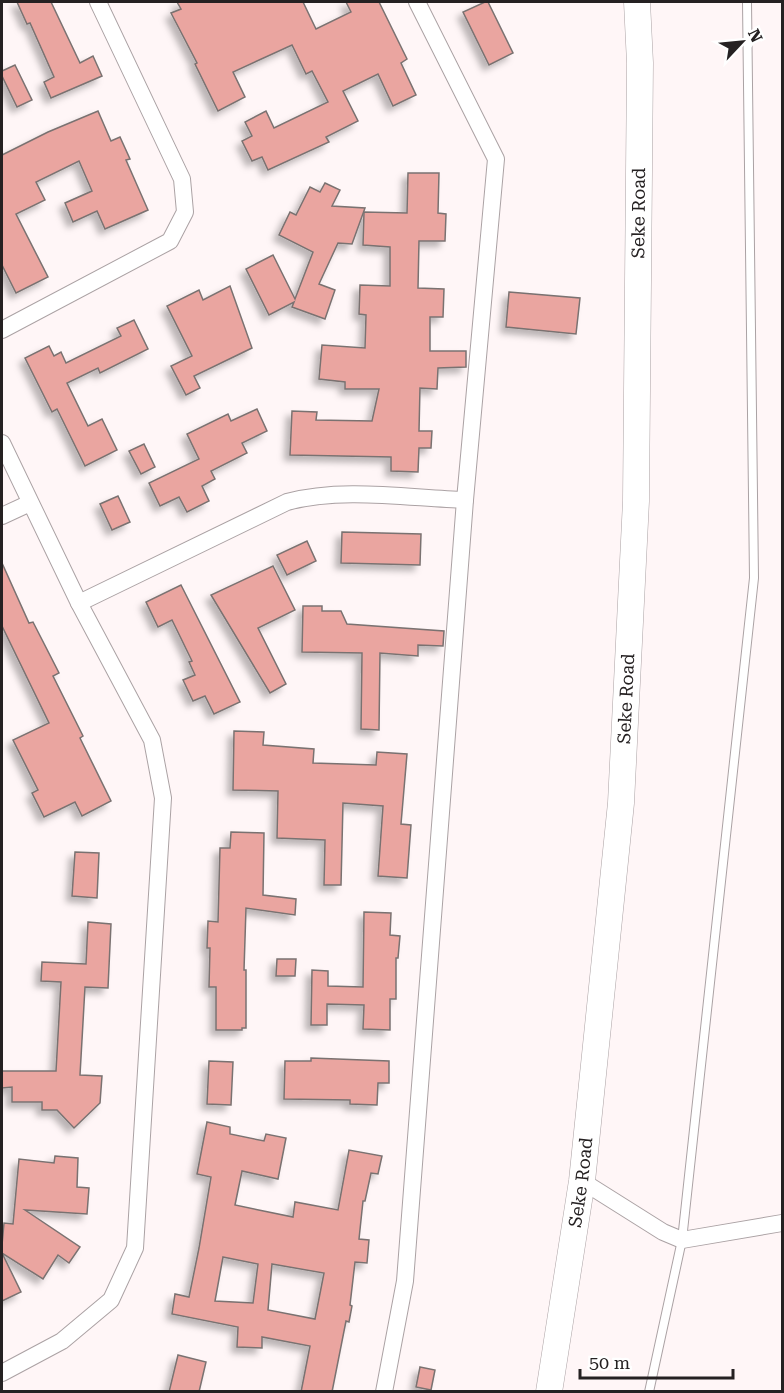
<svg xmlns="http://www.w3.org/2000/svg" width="784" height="1393" viewBox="0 0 784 1393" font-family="'Roboto Serif',serif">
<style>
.building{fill:#eaa5a0;stroke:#7a7271;stroke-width:1.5;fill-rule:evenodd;filter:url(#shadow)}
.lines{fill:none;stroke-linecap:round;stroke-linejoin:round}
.service-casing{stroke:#aba2a4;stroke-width:10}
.minor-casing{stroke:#aba2a4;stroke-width:18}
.primary-casing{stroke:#aba2a4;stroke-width:27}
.service{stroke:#fff;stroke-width:8}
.minor{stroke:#fff;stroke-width:16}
.primary{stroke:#fff;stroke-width:26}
.labels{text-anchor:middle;stroke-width:5;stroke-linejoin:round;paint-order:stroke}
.street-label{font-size:18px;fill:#252122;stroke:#fff}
</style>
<defs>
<filter id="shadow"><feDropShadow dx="-5.5" dy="5.5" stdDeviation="3" flood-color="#0004"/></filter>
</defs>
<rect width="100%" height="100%" fill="#fff6f7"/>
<g class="building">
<polygon points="17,2 51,2 80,63 93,56 102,76 51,98 44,82 54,77 30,23 27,24"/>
<polygon points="177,2 303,2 316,29 351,12 346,2 379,2 407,59 401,63 416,95 393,106 378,74 343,91 358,121 326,137 329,142 268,170 262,157 252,161 242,141 252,136 245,122 266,111 274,128 328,102 312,71 306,74 292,45 233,72 245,97 218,111 195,64 197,63 171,13 181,9"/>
<polygon points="485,2 488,2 513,53 489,65 463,12"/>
<polygon points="15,65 32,100 17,107 2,76 2,71"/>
<polygon points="98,111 111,141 120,137 130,159 126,160 148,210 105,229 97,211 73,222 65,203 92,191 79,161 36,182 45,200 16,214 48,277 16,293 2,265 2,155 48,132"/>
<polygon points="408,173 439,173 438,213 446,214 445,241 419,241 418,288 444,289 443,317 430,317 430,351 466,351 466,367 438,368 437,389 420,388 419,431 432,431 431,448 419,448 418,472 391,471 391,457 290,455 292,411 317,412 316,420 372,421 379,389 345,389 345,382 319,379 322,345 365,348 366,315 359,314 360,285 390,286 390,247 363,245 364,212 407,213"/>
<polygon points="325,183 340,190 332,206 365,208 352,244 338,243 319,284 335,290 325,319 292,307 294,302 269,315 246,269 273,255 295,299 313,252 279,235 290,212 296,215 310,187 320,192"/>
<polygon points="230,286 252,348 194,376 200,388 186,395 171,366 192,356 167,306 199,290 203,300"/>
<polygon points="509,292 580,298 576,334 506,327"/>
<polygon points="134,320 148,349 100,373 98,368 67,383 88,426 102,419 117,450 85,466 57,409 52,412 25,358 49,346 54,356 61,352 66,363 121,336 117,328"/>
<polygon points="257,409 267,431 242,443 247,453 211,471 215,479 202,486 209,501 187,512 179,497 160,506 149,483 199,459 187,434 228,414 231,421"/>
<polygon points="144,444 155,467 141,474 129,451"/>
<polygon points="118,496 130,522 112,530 100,504"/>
<polygon points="342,532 421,534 420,565 341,563"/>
<polygon points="307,541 316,561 287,575 277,555"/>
<polygon points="2,563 29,623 33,622 59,673 53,676 83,736 80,738 111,801 82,816 75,802 44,817 32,793 38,790 13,740 49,723 2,626"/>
<polygon points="273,566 295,610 258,628 286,684 270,693 211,595"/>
<polygon points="181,585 240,702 214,714 205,696 193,701 183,680 195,675 189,662 192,661 172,620 158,627 146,602"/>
<polygon points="303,606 322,606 322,611 341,611 347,624 444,631 443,646 418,645 418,656 380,653 379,730 361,729 362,653 302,652"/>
<polygon points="234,731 264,732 263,745 314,749 313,763 376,765 377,752 407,754 401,824 411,825 407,878 378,876 383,806 343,803 341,885 324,885 325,840 277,838 278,791 233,790"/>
<polygon points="231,832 264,833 263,895 296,899 295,915 246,908 244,970 246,970 246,1028 242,1028 242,1030 216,1030 216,987 209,987 210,948 207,948 208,921 218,922 220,848 230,848"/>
<polygon points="75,852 99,853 97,898 72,896"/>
<polygon points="364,912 391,913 390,935 400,936 398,958 396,958 396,999 390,999 390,1030 363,1029 364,1005 327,1004 327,1025 311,1025 312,970 328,971 328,986 363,987"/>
<polygon points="88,922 111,924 108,988 85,987 80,1075 102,1076 100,1103 74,1128 57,1110 42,1110 42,1102 12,1102 12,1087 2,1088 2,1071 56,1071 61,982 41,981 42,962 86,964"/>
<polygon points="277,959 296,959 295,976 276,976"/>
<polygon points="311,1058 389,1061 389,1083 378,1083 377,1105 350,1104 350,1100 284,1099 285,1061 311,1061"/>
<polygon points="209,1061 233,1062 231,1105 207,1104"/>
<path d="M207,1122l23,5v7l34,7 2,-7 20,4 -8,41 -36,-8 -7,34 58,12 2,-15 43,8 11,-60 33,6 -4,18 -7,-1 -6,28h-2l-4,38 10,1 -2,23 -12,-1 -5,43 2,1 -3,16 -3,-1 -14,71h-31l9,-46 -48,-9v11l-25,-1 1,-20 -66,-13 3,-20 14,3 10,-49 12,-71 -14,-3zM223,1257l35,7 -5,39 -38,-2zM272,1264l52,9 -9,46 -47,-9z"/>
<polygon points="55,1156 78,1158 77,1187 89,1188 87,1214 25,1210 80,1247 69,1263 58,1255 43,1279 2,1253 21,1292 2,1301 2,1245 4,1223 13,1224 19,1159 54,1163"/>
<polygon points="178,1355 206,1362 199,1392 169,1392"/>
<polygon points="420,1367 435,1370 431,1390 416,1387"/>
</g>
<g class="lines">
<defs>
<polyline id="service" points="649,1392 682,1240 754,578 747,2"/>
<g id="minor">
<polyline points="2,330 170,241 185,212 182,179 98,2"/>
<polyline points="2,443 79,603 152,740 163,798 135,1248 111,1300 62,1341 2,1373"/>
<polyline points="2,516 30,503"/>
<path d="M79,603l208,-101c55,-15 121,-4 178,-2"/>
<polyline points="582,1181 663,1232 682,1240 782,1223"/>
<polyline points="384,1392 405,1281 465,500 496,159 417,2"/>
</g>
<g id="primary">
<path id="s1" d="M549,1392l33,-211 39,-378 15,-302 4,-438 -3,-61"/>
</g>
</defs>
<use href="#service" class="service-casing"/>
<use href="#minor" class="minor-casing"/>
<use href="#primary" class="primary-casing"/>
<use href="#service" class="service"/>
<use href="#minor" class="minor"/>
<use href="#primary" class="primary"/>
</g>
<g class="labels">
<g class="street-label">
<text dy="6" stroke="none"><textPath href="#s1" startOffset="1184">Seke Road</textPath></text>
<text dy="6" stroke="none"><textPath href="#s1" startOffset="698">Seke Road</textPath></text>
<text dy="6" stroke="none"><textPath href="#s1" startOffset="212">Seke Road</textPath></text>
</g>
</g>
<rect width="784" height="1393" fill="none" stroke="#252122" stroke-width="6"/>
<g transform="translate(742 42) rotate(64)" stroke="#ffffff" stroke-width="4.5" paint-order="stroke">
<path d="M0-4.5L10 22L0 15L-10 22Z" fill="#252122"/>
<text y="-9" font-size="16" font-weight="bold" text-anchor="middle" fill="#252122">N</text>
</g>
<path d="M580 1369v9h153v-9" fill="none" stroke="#252122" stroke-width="3"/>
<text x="589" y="1369" font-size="18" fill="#252122" stroke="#ffffff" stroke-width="4.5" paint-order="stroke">50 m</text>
</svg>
